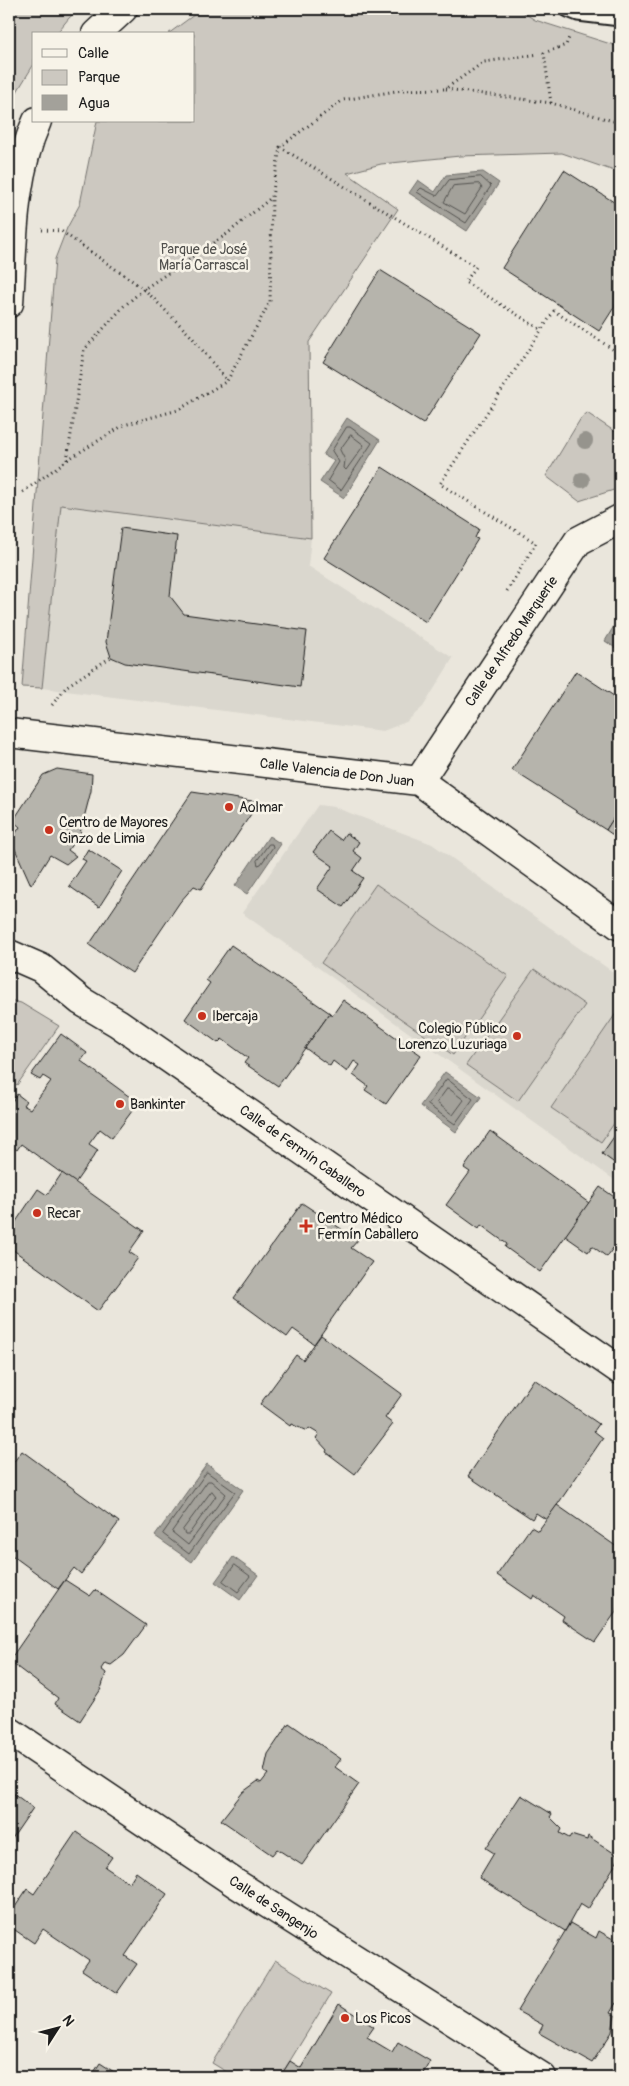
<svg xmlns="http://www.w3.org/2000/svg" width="629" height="2086" viewBox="0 0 629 2086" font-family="Pangolin,sans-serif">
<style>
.built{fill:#dad7ce}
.green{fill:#ccc8c0;stroke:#74726e}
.water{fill:#a3a19a;stroke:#6d6c68}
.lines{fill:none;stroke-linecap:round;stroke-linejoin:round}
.shore{stroke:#52514e;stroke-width:1}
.building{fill:#b6b4ac;stroke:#1c1c1c}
.lane-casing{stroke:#1c1c1c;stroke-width:19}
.street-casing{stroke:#1c1c1c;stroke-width:31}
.secondary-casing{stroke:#1c1c1c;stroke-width:31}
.path{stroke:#1c1c1c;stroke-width:3;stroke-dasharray:1 4;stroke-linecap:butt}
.lane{stroke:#f7f3e8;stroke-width:15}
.street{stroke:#f7f3e8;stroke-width:28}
.secondary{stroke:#f7f3e8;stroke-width:28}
.tree{fill:#96948d}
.poi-dot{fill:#c8321e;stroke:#f7f3e8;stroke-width:2}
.labels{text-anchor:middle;stroke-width:5;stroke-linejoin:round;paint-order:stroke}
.park-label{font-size:14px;fill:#51504d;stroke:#f7f3e8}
.street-label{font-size:14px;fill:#1c1c1c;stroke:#f7f3e8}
.poi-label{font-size:14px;fill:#1c1c1c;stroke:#f7f3e8;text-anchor:start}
</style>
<rect width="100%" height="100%" fill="#eae6dc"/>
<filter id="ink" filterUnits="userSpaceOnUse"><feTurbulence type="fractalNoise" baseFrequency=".02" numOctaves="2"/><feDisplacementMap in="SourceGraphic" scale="10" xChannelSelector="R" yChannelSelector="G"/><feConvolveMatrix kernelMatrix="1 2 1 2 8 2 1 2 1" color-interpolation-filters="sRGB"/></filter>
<g filter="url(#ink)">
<g class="built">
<polygon points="61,505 311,538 308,566 453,658 423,707 406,722 383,731 42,688"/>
<polygon points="318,805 334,807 432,844 620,977 620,1184 242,913"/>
</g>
<g class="green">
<polygon points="9,9 79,9 69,18 56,34 34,34 34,64 15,95 9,95"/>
<polygon points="202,9 518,9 535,20 620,47 620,173 562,153 460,156 381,164 347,173 398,209 309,342 311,538 61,505 42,688 22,687 55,259 67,228 80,204 97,121 194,121 194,34 168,34"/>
<polygon points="587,413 620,435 620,488 579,501 546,476 581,418"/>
<polygon points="376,884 508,976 453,1055 321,963"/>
<polygon points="534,969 585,1005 518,1101 466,1065"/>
<polygon points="9,1000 21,1003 59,1026 17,1085 9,1078"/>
<polygon points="619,1009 620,1115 601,1142 551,1108"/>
<polygon points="275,1960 331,1994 280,2077 235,2077 212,2063"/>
</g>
<g class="water">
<polygon points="483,172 499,183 467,231 409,193 418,180 435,192 446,175"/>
<polygon points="347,418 380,440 344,498 320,482 334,461 323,455"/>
<polygon points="620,616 620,651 605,641"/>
<polygon points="269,836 281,844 247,894 235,886"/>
<polygon points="445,1072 481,1097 456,1132 420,1106"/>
<polygon points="207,1464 243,1490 192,1562 155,1536"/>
<polygon points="233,1557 258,1575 240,1600 215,1582"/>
</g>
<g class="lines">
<g class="shore">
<polygon points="481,177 491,186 466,223 417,192 421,188 437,196 449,180"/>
<polygon points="479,184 482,188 465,214 444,202 453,186"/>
<polygon points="347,427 350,427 372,443 341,490 328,480 339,462 332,451"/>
<polygon points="351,435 364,445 346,470 344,468 345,460 340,450"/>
<polygon points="269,844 272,844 273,847 261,864 258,865 257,861"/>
<polygon points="447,1079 473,1099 455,1124 428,1105"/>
<polygon points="448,1088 464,1100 453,1115 437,1103"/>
<polygon points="207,1472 235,1492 189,1554 163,1534"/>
<polygon points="208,1481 211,1481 226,1494 188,1545 172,1532"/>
<polygon points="212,1491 216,1496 189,1534 185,1534 183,1530"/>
<polygon points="235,1565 250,1576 238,1592 223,1581"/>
</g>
</g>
<g class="building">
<polygon points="564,170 620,206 620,298 599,331 502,268"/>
<polygon points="380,270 481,333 423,424 323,362"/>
<polygon points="382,467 479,529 475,538 478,539 426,622 324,558"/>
<polygon points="121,528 177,536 170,596 184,614 307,631 300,687 125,663 111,657 106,642"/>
<polygon points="576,671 620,700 620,808 606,830 512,770"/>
<polygon points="57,769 92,774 91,791 80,833 68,850 76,856 66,864 50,855 31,885 11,840 20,827 13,821 43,775"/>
<polygon points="192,792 259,802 201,889 194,886 180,902 132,973 89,945"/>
<polygon points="620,808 620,840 606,830"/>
<polygon points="329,831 341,840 346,833 359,842 353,851 362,858 353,871 363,878 343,907 317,889 333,866 313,852"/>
<polygon points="88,849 122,871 99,907 69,886 86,861 82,859"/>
<polygon points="231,945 330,1013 278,1086 244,1063 248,1058 222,1039 218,1043 185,1019 210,983 206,980"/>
<polygon points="343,1000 421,1055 386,1104 365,1090 368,1086 353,1075 360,1065 354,1061 347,1072 333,1061 330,1066 305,1048 330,1013 332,1016"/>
<polygon points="61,1034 87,1053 81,1061 138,1103 112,1138 100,1129 89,1144 98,1150 75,1183 21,1144 17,1150 9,1144 9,1106 17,1094 26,1101 23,1105 30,1109 51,1081 43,1076 40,1080 31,1075"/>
<polygon points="620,1128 620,1167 602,1154"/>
<polygon points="490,1131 589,1203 540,1272 505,1247 507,1244 481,1225 479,1229 446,1205 470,1172 464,1168"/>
<polygon points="62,1173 144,1231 129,1252 138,1258 98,1311 9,1247 9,1232 38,1189 47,1195"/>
<polygon points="600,1187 620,1201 620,1253 613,1248 607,1257 592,1246 588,1252 565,1236"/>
<polygon points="302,1203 358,1240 351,1248 372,1262 314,1344 293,1329 287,1337 234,1298"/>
<polygon points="620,1254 620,1267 614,1263"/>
<polygon points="321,1335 402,1394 385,1418 393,1424 355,1474 326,1452 327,1450 316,1438 319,1434 309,1428 307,1431 291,1424 290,1426 260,1404 296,1355 303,1360"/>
<polygon points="534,1379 599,1424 594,1431 603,1438 547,1520 536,1513 532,1519 468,1476"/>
<polygon points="22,1451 119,1522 81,1574 74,1568 58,1589 9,1553 9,1468"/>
<polygon points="557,1505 620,1549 620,1606 595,1642 562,1620 564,1616 534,1595 532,1599 497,1575 531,1527 538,1531"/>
<polygon points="65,1580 90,1596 95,1590 146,1625 124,1655 111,1665 105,1663 101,1669 106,1673 101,1689 80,1721 55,1704 58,1698 9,1661"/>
<polygon points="289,1723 341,1759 335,1767 359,1784 302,1865 277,1849 272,1855 221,1820 243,1792 258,1781 261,1783 268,1774 264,1772 268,1754"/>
<polygon points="9,1790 33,1808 9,1843"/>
<polygon points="521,1795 552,1814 550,1817 562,1829 560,1833 569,1838 571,1835 587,1840 588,1836 620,1857 588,1909 580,1904 565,1931 479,1878 494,1853 486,1848"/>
<polygon points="76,1832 112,1857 105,1867 129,1883 136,1872 167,1894 125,1956 137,1964 117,1993 82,1970 89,1960 43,1929 34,1943 9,1926 9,1916 27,1889 34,1894"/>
<polygon points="570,1923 596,1938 599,1931 620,1943 620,2005 616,2003 610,2013 615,2015 612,2032 592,2063 539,2033 543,2025 517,2011"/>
<polygon points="339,2004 374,2027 367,2037 392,2052 398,2042 430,2061 421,2077 280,2077 290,2061 301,2068"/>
<polygon points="100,2063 122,2077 91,2077"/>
</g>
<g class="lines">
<defs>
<polyline id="lane" points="568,9 578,13 620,18"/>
<g id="street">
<polyline points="9,733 419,781 620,926"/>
<polyline points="419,781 578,541 620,519"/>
<polyline points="9,954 41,968 81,1001 118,1023 620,1370"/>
<polyline points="9,1731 235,1883 542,2077"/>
</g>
<g id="secondary">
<polyline points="96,34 123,9"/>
<path d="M9,303c4,-60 3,-126 28,-182"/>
</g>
</defs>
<use href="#lane" class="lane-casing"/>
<use href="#street" class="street-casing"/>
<use href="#secondary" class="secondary-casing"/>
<g class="path">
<polyline points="446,89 551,103 620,123"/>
<polyline points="551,103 544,53 566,45 570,35"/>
<polyline points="280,147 476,267 465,282 540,329"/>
<polyline points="42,230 61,231 144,289 191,336 227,381"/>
<polyline points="67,460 84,350 124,306 144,289 227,234 272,197 280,147 343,100 402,90 445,89 484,62 539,54"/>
<polyline points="23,492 67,460 124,425 178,410 227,381 270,302 272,197"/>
<polyline points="507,591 536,543 440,484 554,311 620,354"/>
<polyline points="52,705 67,686 111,657"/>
<polyline points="9,1087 15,1091"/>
</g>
<use href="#lane" class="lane"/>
<use href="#street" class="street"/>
<use href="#secondary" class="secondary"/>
</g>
<g class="tree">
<circle cx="585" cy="441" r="8"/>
<circle cx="582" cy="480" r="8"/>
</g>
</g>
<g class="poi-dot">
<circle cx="229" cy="807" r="5"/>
<circle cx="49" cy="830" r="5"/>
<circle cx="202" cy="1016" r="5"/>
<circle cx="517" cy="1036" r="5"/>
<circle cx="120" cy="1104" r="5"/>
<circle cx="37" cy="1213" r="5"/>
<path d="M303.5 1218.5h5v5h5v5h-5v5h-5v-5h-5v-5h5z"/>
<circle cx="345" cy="2018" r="5"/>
</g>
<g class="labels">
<g class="park-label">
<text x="204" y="254">Parque de José<tspan x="204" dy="16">María Carrascal</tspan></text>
</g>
<g class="street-label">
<text transform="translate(511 641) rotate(-56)" y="5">Calle de Alfredo Marqueríe</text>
<text transform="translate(337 772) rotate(7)" y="5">Calle Valencia de Don Juan</text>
<text transform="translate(303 1151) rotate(35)" y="5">Calle de Fermín Caballero</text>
<text transform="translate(274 1907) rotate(33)" y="5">Calle de Sangenjo</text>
</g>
<g class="poi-label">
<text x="239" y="812">Aolmar</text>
<text x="59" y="827">Centro de Mayores<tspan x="59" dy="16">Ginzo de Limia</tspan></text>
<text x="212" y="1021">Ibercaja</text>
<text x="507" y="1033" text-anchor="end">Colegio Público<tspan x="507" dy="16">Lorenzo Luzuriaga</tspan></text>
<text x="130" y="1109">Bankinter</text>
<text x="47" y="1218">Recar</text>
<text x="317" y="1223">Centro Médico<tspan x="317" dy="16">Fermín Caballero</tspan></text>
<text x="355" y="2023">Los Picos</text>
</g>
</g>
<rect width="629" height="2086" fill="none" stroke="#f7f3e8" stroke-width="30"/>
<rect x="15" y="15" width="599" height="2056" fill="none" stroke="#1c1c1c" stroke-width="2" filter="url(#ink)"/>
<rect x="32" y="32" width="162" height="90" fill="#f7f3e8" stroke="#9f9d96"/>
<rect x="42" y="49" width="25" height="8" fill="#f7f3e8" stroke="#9f9d96"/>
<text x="78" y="58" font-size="15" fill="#1c1c1c">Calle</text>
<rect x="42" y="70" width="25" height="15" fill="#ccc8c0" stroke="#9f9d96"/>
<text x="78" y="82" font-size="15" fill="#1c1c1c">Parque</text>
<rect x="42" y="95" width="25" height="15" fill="#a3a19a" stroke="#9f9d96"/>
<text x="78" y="108" font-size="15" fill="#1c1c1c">Agua</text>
<g transform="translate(58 2028) rotate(54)" stroke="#f7f3e8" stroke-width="4" paint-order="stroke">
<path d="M0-4L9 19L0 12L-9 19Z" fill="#1c1c1c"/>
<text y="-8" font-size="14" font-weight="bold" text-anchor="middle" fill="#1c1c1c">N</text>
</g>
</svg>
